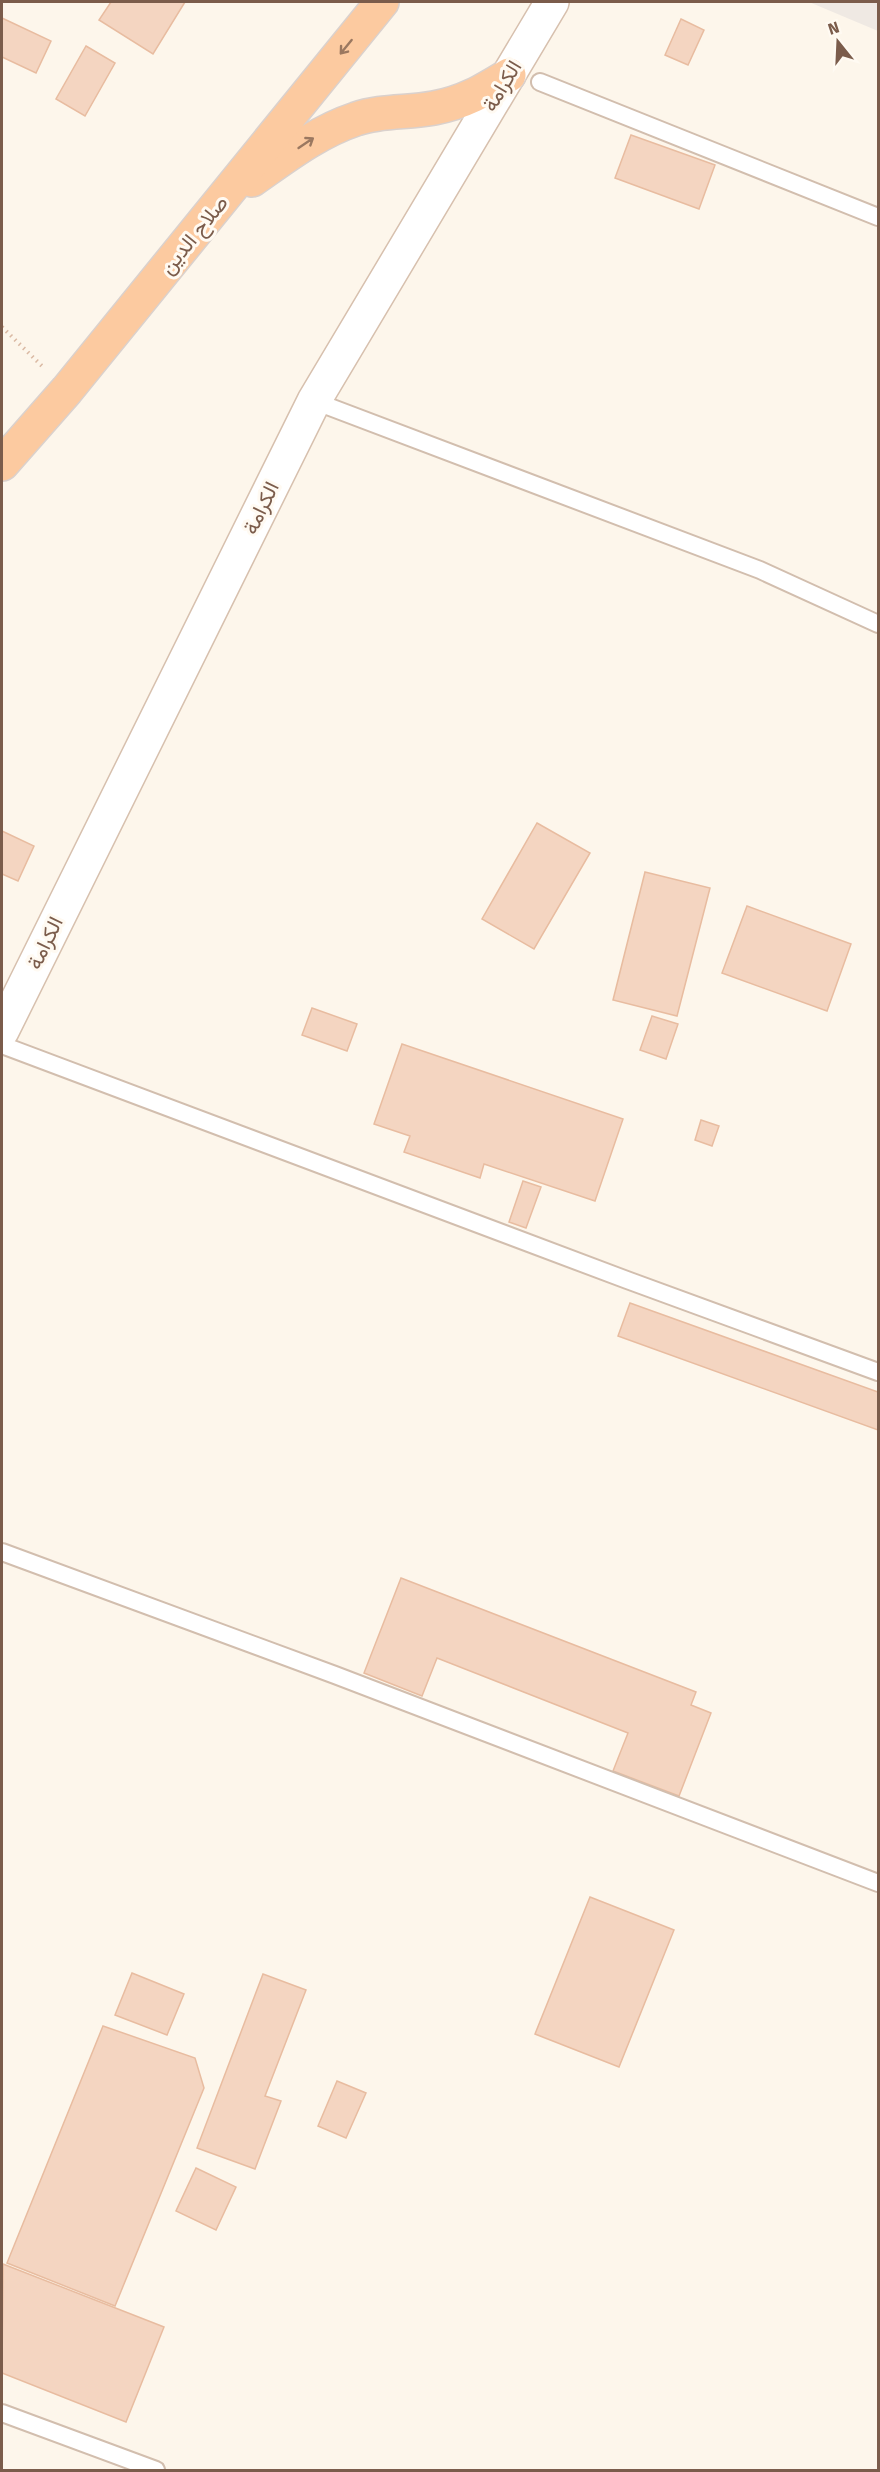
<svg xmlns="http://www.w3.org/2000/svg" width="880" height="2472" viewBox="0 0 880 2472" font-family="'Fira Sans',Vazirmatn,sans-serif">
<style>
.industrial{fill:#efe9e3}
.building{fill:#f4d5c1;stroke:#e8bca0;stroke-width:1.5}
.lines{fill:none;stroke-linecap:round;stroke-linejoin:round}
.service-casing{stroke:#d2beae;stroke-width:20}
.secondary-casing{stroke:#d7c0ae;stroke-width:36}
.trunk-casing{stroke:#dad1cd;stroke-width:36}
.path{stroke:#dab9a3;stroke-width:4;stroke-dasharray:1.5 4.5;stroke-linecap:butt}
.service{stroke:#fff;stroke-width:16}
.secondary{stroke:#fff;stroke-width:33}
.trunk{stroke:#fccaa0;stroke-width:33}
.oneway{stroke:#9b7860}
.labels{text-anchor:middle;stroke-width:6;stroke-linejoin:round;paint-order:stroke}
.street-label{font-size:21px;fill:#7b5c4b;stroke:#fffaf2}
</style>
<rect width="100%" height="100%" fill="#fdf6eb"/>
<polygon class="industrial" points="809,2 878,2 878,31"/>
<g class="building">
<polygon points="111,2 185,2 153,54 99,20"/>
<polygon points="2,18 51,41 36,73 2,57"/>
<polygon points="681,19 704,30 688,65 665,55"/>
<polygon points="86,46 115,63 85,116 56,99"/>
<polygon points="631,135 715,165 699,209 615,178"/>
<polygon points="537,823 590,853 534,949 482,919"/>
<polygon points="2,831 34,846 18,881 2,874"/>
<polygon points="645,872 710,888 677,1016 613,1000"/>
<polygon points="747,906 851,944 827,1011 722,973"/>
<polygon points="312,1008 357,1024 347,1051 302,1035"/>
<polygon points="652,1016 678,1024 666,1059 640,1050"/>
<polygon points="402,1044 623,1119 595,1201 484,1164 480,1178 404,1152 410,1136 374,1124"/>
<polygon points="701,1120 719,1126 712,1146 695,1140"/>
<polygon points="523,1181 541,1187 526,1228 509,1222"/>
<polygon points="630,1303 878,1392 878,1430 618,1336"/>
<polygon points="401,1578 696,1692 691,1705 711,1713 679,1796 613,1771 628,1733 437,1658 422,1696 364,1673"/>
<polygon points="590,1897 674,1930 619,2067 535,2034"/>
<polygon points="132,1973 184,1994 167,2035 115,2015"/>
<polygon points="263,1974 306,1990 265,2096 281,2101 255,2169 197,2148"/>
<polygon points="103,2026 195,2058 204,2088 115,2306 7,2263"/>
<polygon points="337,2081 366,2093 346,2138 318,2126"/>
<polygon points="196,2168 236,2187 216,2230 176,2211"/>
<polygon points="3,2264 164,2327 126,2422 2,2373"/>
</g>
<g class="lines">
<defs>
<g id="service">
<polyline points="540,82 878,217"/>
<polyline points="314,401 760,570 878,624"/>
<polyline points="2,1045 627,1280 878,1372"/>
<polyline points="2,1552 335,1675 878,1883"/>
<polyline points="2,2413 156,2470"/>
</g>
<polyline id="secondary" points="2,1031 314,401 552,2"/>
<g id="trunk">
<path d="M252,180c33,-23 65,-48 104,-61 25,-9 52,-6 78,-11 31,-6 49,-17 75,-33"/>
<polyline points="2,464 67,390 382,2"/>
</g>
</defs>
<use href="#service" class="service-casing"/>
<use href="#secondary" class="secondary-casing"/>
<use href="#trunk" class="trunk-casing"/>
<polyline class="path" points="2,327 42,366"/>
<use href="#service" class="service"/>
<use href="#secondary" class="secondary"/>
<use href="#trunk" class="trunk"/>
</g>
<defs><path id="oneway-shaft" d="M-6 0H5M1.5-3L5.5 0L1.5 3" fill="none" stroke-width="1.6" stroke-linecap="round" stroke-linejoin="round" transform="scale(1.5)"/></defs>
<g class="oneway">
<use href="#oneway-shaft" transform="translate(346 47) rotate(129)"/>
<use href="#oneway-shaft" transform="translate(306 143) rotate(-34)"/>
</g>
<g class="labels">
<g class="street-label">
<text transform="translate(502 86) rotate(-59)" y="7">الكرامة</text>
<text transform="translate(194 235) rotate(-51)" y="7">صلاح الدين</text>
<text transform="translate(261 508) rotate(-64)" y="7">الكرامة</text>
<text transform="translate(45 943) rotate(-64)" y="7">الكرامة</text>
</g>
</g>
<rect width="880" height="2472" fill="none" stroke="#7b5c4b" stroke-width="6"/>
<g transform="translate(838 42) rotate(342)" stroke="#fffaf2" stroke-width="4.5" paint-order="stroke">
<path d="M0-4.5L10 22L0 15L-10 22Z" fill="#7b5c4b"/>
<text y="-9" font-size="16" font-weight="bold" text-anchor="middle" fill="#7b5c4b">N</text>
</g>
</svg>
